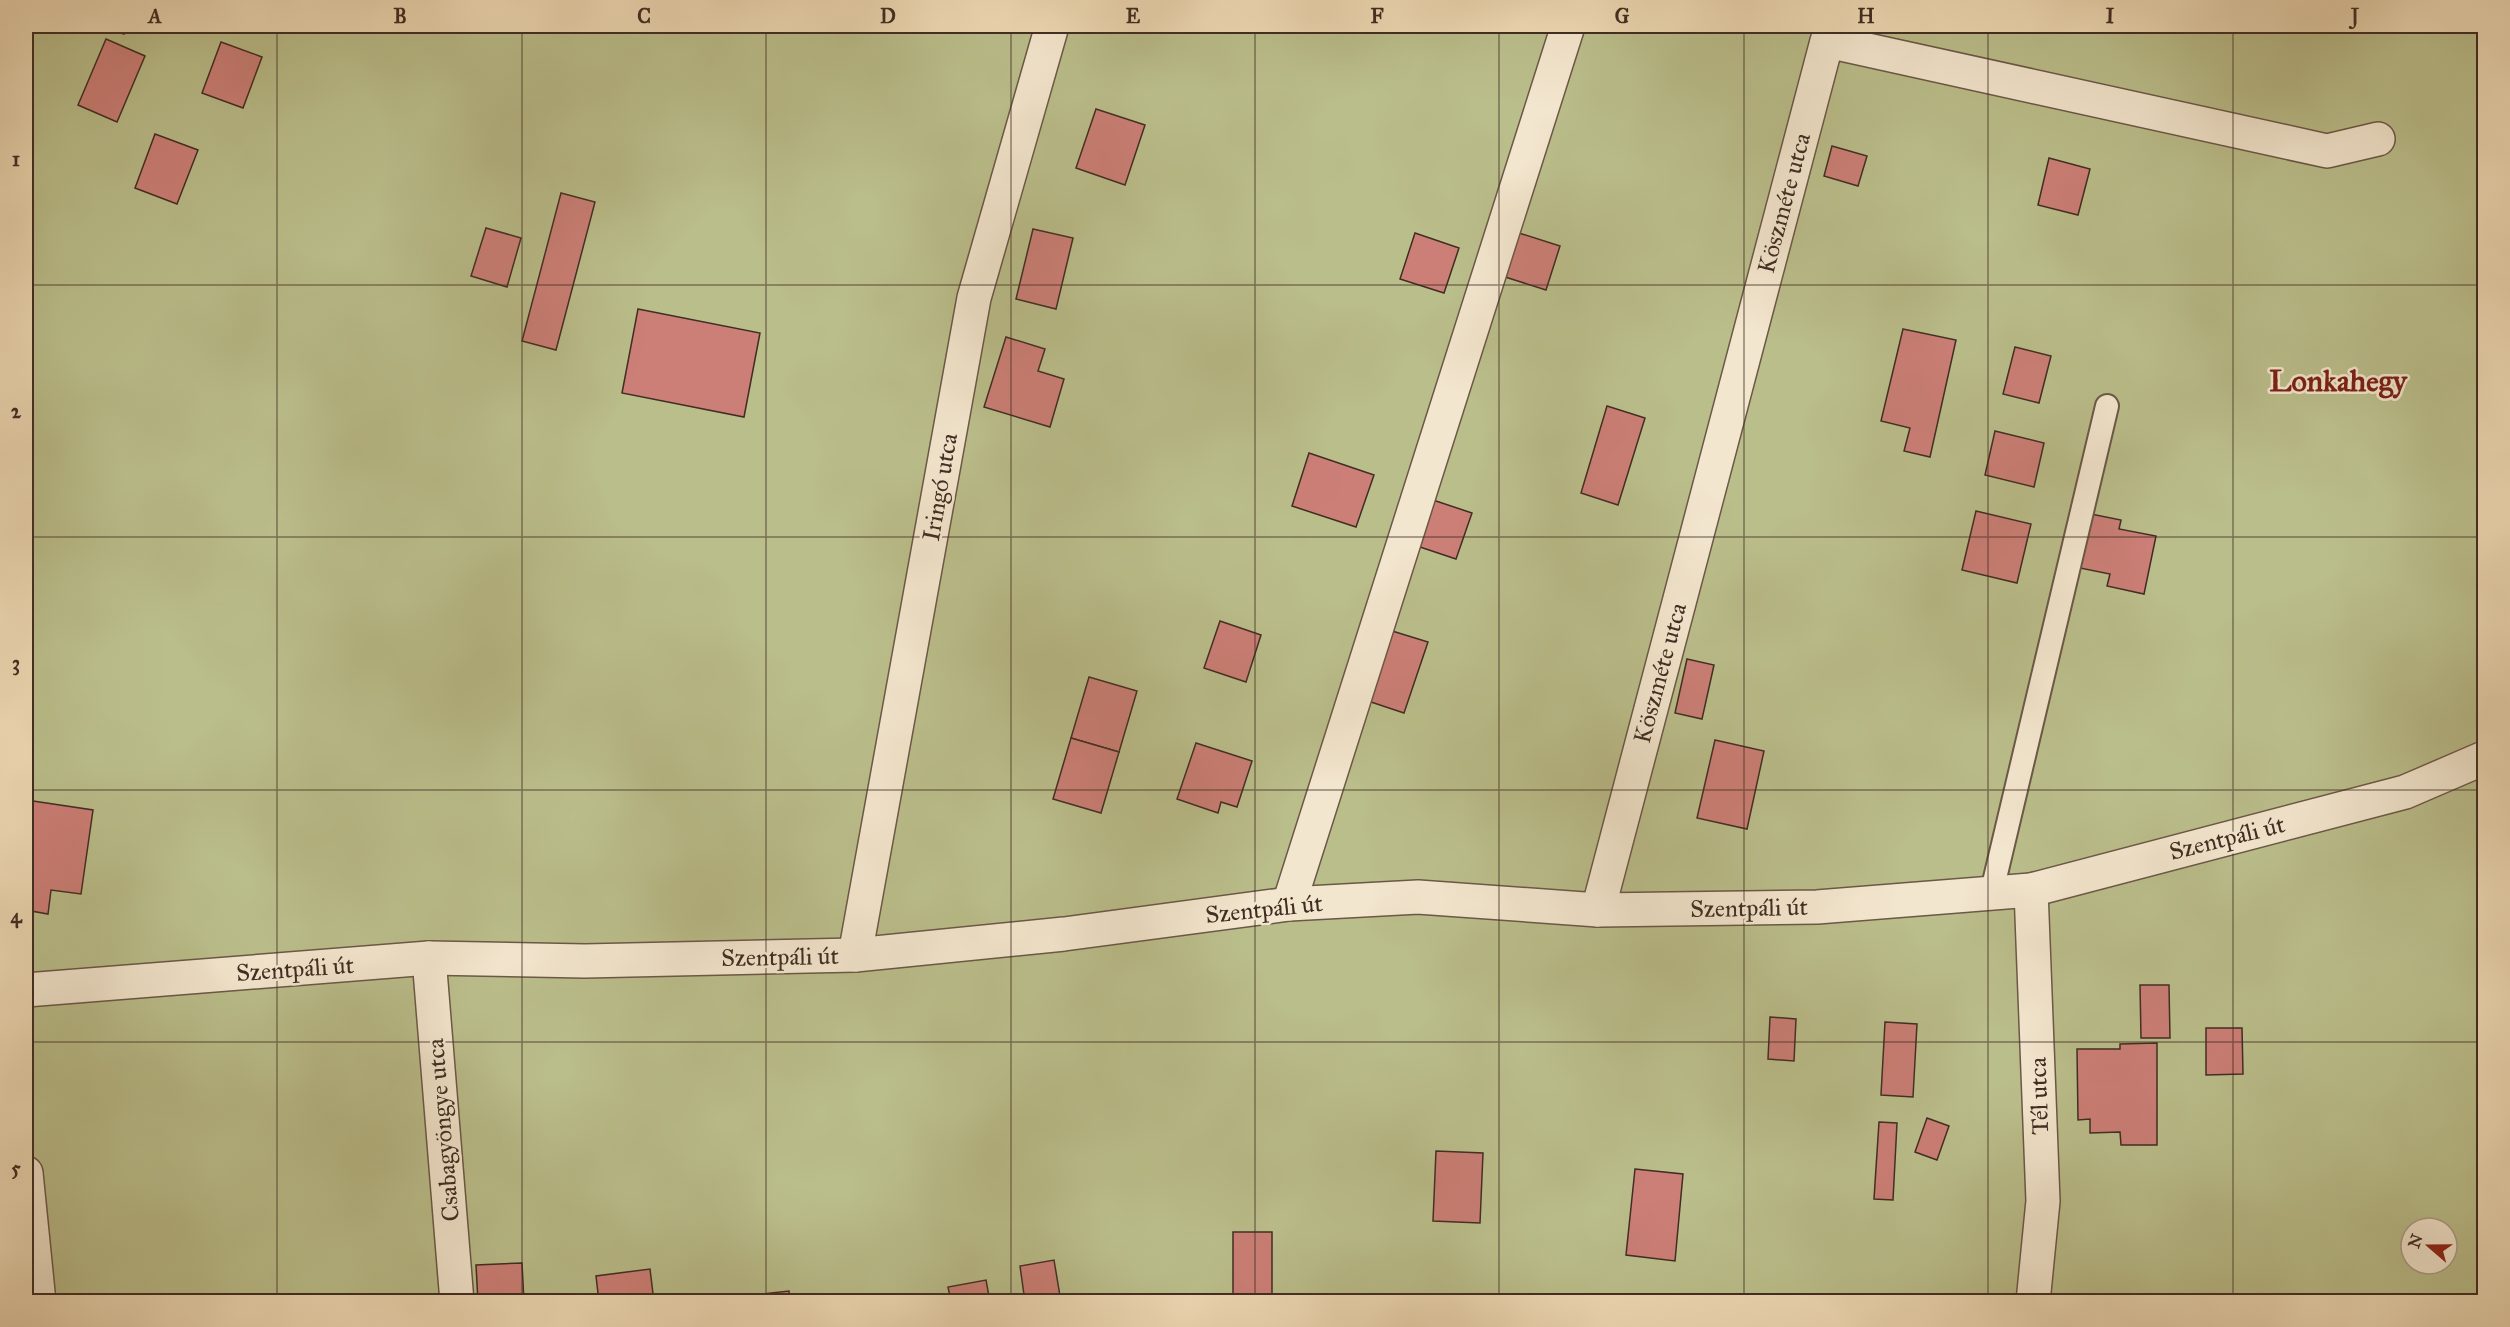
<svg xmlns="http://www.w3.org/2000/svg" width="2510" height="1327" viewBox="0 0 2510 1327" font-family="'IM FELL Great Primer',serif">
<style>
.green{fill:#babe8b;stroke:#7d7657;stroke-width:1.5;fill-rule:evenodd}
.building{fill:#cc7f77;stroke:#402d23;stroke-width:1.5}
.lines{fill:none;stroke-linecap:round;stroke-linejoin:round}
.service-casing{stroke:#6b5847;stroke-width:26}
.minor-casing{stroke:#6b5847;stroke-width:36}
.service{stroke:#f3e6ce;stroke-width:22}
.minor{stroke:#f3e6ce;stroke-width:33}
.grid{fill:none;stroke:#402d23;stroke-width:1.5;stroke-opacity:0.55}
.labels{text-anchor:middle;stroke-width:5;stroke-linejoin:round;paint-order:stroke}
.street-label{font-size:24px;fill:#402d23;stroke:#f3e6ce}
.district-label{font-size:30px;font-weight:bold;fill:#7a1f14;stroke:#f3e6ce}
.neatline{fill:none;stroke:#402d23;stroke-width:2}
.grid-label{font-size:20px;text-anchor:middle;font-weight:bold;fill:#402d23}
</style>
<rect width="100%" height="100%" fill="#edd8b3"/>
<filter id="stains"><feTurbulence type="fractalNoise" baseFrequency=".00333" numOctaves="4"/><feColorMatrix values="0 0 0 0 .2 0 0 0 0 .09 0 0 0 0 .02 0 0 0 .5 -.17"/></filter>
<radialGradient id="worn" r=".72"><stop offset=".6" stop-color="#630" stop-opacity="0"/><stop offset="1" stop-color="#630" stop-opacity=".3"/></radialGradient>
<path class="green" d="M26,26h2458v1275h-2458zM2411,1228h36v36h-36z"/>
<g class="building">
<polygon points="97,26 126,26 124,34"/>
<polygon points="106,39 145,56 117,122 78,105"/>
<polygon points="221,42 262,57 243,108 202,93"/>
<polygon points="1096,109 1145,125 1125,185 1076,168"/>
<polygon points="155,134 198,150 177,204 135,188"/>
<polygon points="1832,146 1867,156 1858,186 1824,176"/>
<polygon points="2049,158 2090,169 2078,215 2038,205"/>
<polygon points="561,193 595,202 556,350 522,341"/>
<polygon points="486,228 521,238 507,287 471,276"/>
<polygon points="1033,229 1073,238 1056,309 1016,299"/>
<polygon points="1516,232 1560,246 1546,290 1502,276"/>
<polygon points="1415,233 1459,248 1444,293 1400,279"/>
<polygon points="638,309 760,333 744,417 622,393"/>
<polygon points="1903,329 1956,340 1930,457 1904,451 1910,428 1881,421"/>
<polygon points="1006,337 1045,349 1038,371 1064,379 1050,427 984,407"/>
<polygon points="2015,347 2051,356 2039,403 2003,394"/>
<polygon points="1607,406 1645,418 1618,505 1581,493"/>
<polygon points="1995,431 2044,443 2034,487 1985,475"/>
<polygon points="1309,453 1374,475 1356,527 1292,506"/>
<polygon points="1433,500 1472,513 1456,559 1417,546"/>
<polygon points="1976,511 2031,524 2017,583 1962,570"/>
<polygon points="2086,513 2121,520 2119,529 2156,536 2144,594 2107,586 2110,574 2075,567"/>
<polygon points="1220,621 1261,635 1246,682 1204,668"/>
<polygon points="1389,630 1428,642 1404,713 1365,700"/>
<polygon points="1687,659 1714,665 1702,719 1675,713"/>
<polygon points="1089,677 1137,691 1119,752 1071,738"/>
<polygon points="1071,738 1119,752 1101,813 1053,799"/>
<polygon points="1715,740 1764,751 1747,829 1697,818"/>
<polygon points="1196,743 1252,761 1237,807 1221,802 1218,813 1177,799"/>
<polygon points="33,801 93,810 81,894 51,890 48,914 26,910 26,829 29,830"/>
<polygon points="2140,985 2169,985 2170,1038 2141,1038"/>
<polygon points="1770,1017 1796,1019 1794,1061 1768,1059"/>
<polygon points="1885,1022 1917,1024 1913,1097 1881,1095"/>
<polygon points="2206,1028 2242,1028 2243,1074 2206,1075"/>
<polygon points="2157,1043 2157,1145 2121,1145 2120,1132 2090,1133 2090,1119 2078,1120 2077,1049 2120,1049 2120,1044"/>
<polygon points="1927,1118 1949,1126 1937,1160 1915,1152"/>
<polygon points="1879,1122 1897,1123 1893,1200 1874,1199"/>
<polygon points="1436,1151 1483,1153 1480,1223 1433,1221"/>
<polygon points="1635,1169 1683,1174 1675,1261 1626,1255"/>
<polygon points="1233,1232 1272,1232 1272,1300 1233,1301"/>
<polygon points="1054,1260 1061,1302 1025,1302 1020,1266"/>
<polygon points="522,1263 524,1302 478,1302 476,1265"/>
<polygon points="650,1269 654,1302 599,1302 596,1276"/>
<polygon points="986,1280 990,1302 951,1302 948,1287"/>
<polygon points="789,1291 790,1302 737,1302 736,1297"/>
</g>
<g class="lines">
<defs>
<polyline id="service" points="1991,895 2107,406"/>
<g id="minor">
<polyline points="2031,890 2043,1201 2033,1302"/>
<polyline points="1289,904 1568,26"/>
<polyline points="1598,910 1827,41 2327,151 2378,139"/>
<polyline points="855,955 974,298 1052,26"/>
<polyline points="429,958 457,1302"/>
<polyline points="26,990 429,958 585,961 855,955 1064,934 1289,904 1418,897 1598,910 1817,907 2031,890 2405,792 2484,758"/>
<polyline points="26,1173 39,1302"/>
</g>
</defs>
<use href="#service" class="service-casing"/>
<use href="#minor" class="minor-casing"/>
<use href="#service" class="service"/>
<use href="#minor" class="minor"/>
</g>
<path class="grid" d="M277,26v1276M522,26v1276M766,26v1276M1011,26v1276M1255,26v1276M1499,26v1276M1744,26v1276M1988,26v1276M2233,26v1276M26,285h2458M26,537h2458M26,790h2458M26,1042h2458"/>
<g class="labels">
<g class="street-label">
<text transform="translate(1784 203) rotate(-75)" y="8">Köszméte utca</text>
<text transform="translate(940 487) rotate(-80)" y="8">Iringó utca</text>
<text transform="translate(1660 673) rotate(-75)" y="8">Köszméte utca</text>
<text transform="translate(2227 838) rotate(-14)" y="8">Szentpáli út</text>
<text transform="translate(1749 908) rotate(-1)" y="8">Szentpáli út</text>
<text transform="translate(1264 909) rotate(-6)" y="8">Szentpáli út</text>
<text transform="translate(780 957) rotate(-1)" y="8">Szentpáli út</text>
<text transform="translate(295 969) rotate(-4)" y="8">Szentpáli út</text>
<text transform="translate(2039 1096) rotate(-92)" y="8">Tél utca</text>
<text transform="translate(443 1130) rotate(-95)" y="8">Csabagyöngye utca</text>
</g>
<g class="district-label">
<text x="2338" y="391">Lonkahegy</text>
</g>
</g>
<rect width="2510" height="1327" fill="none" stroke="#edd8b3" stroke-width="66"/>
<g transform="translate(2429 1246) rotate(290)"><circle r="28" fill="#f3e6ce" stroke="#ab9c8a" stroke-width="1.5"/>
<path d="M0-4.5L10 22L0 15L-10 22Z" fill="#8f2418"/>
<text y="-9" font-size="16" font-weight="bold" text-anchor="middle" fill="#402d23">N</text>
</g>
<rect x="33" y="33" width="2444" height="1261" class="neatline"/>
<g class="grid-label">
<text x="155" y="23">A</text>
<text x="400" y="23">B</text>
<text x="644" y="23">C</text>
<text x="888" y="23">D</text>
<text x="1133" y="23">E</text>
<text x="1377" y="23">F</text>
<text x="1622" y="23">G</text>
<text x="1866" y="23">H</text>
<text x="2110" y="23">I</text>
<text x="2355" y="23">J</text>
<text x="16" y="166">1</text>
<text x="16" y="418">2</text>
<text x="16" y="670">3</text>
<text x="16" y="923">4</text>
<text x="16" y="1175">5</text>
</g>
<rect width="100%" height="100%" filter="url(#stains)"/>
<rect width="100%" height="100%" fill="url(#worn)"/>
</svg>
